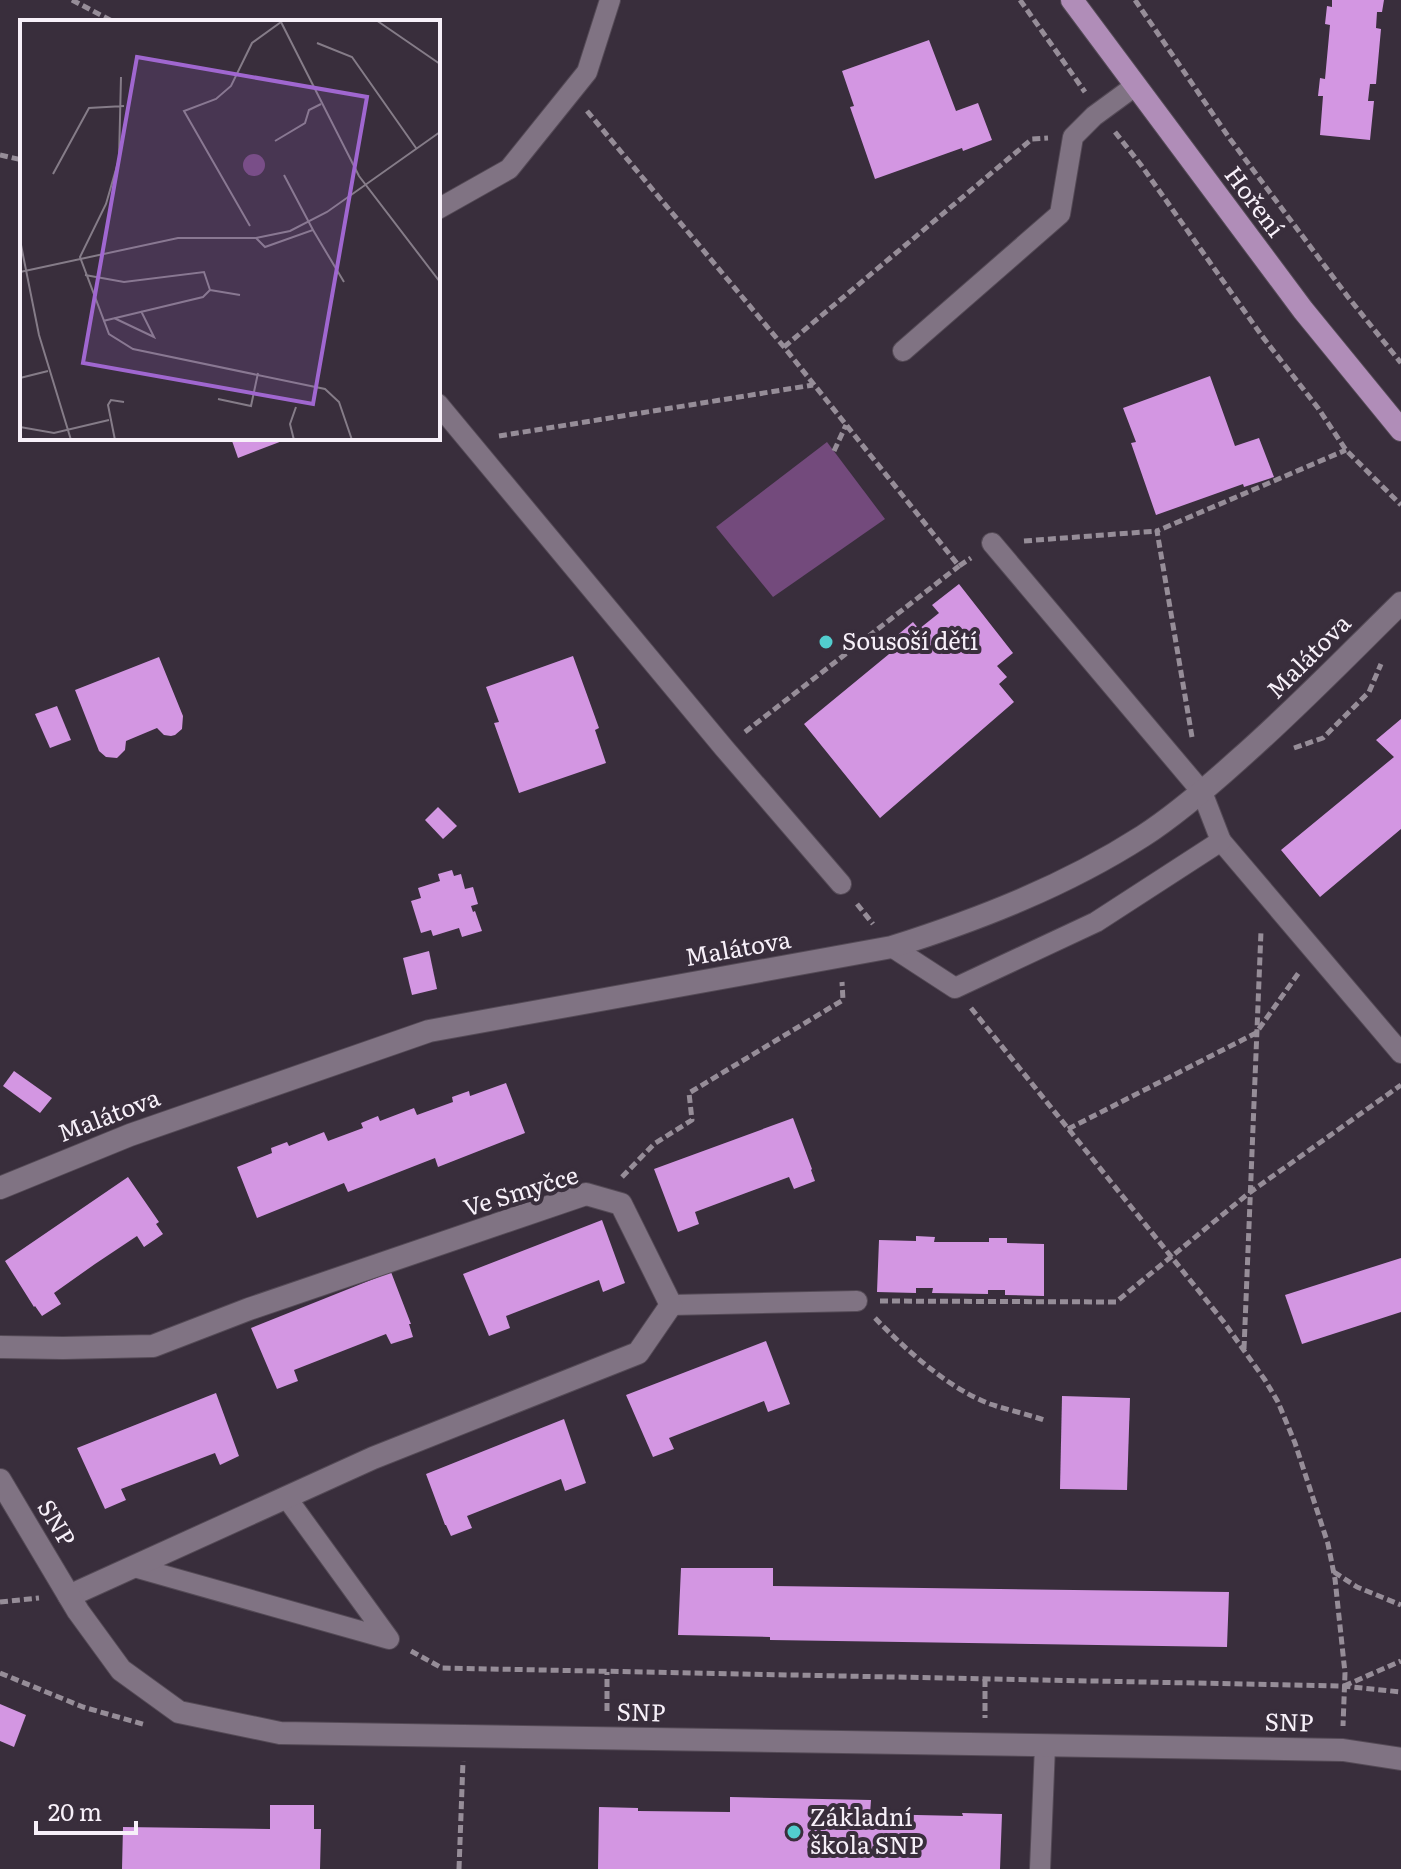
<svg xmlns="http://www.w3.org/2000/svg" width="1401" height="1869" viewBox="0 0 1401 1869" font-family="Literata,serif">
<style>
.green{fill:#734a7c}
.building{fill:#d396e2}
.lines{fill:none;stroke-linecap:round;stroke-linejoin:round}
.service-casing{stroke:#544a56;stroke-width:22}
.minor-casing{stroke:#544a56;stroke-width:24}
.primary-casing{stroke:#544a56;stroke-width:24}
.path{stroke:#968d98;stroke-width:5;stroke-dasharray:8 4;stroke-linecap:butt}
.service{stroke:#807383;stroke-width:20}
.minor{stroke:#807383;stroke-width:22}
.primary{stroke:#b08db8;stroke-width:22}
.poi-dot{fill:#52cdce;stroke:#392e3c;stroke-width:3}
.labels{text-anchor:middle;stroke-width:8;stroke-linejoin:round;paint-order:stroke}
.street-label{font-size:24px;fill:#f7f0f9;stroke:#392e3c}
.poi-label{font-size:24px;fill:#f7f0f9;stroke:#392e3c;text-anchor:start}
.inset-road{fill:none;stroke:#857c88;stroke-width:2}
.view{fill:#a067d0;fill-opacity:0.15;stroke:#a067d0;stroke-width:4}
.inset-edge{fill:none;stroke:#f7f0f9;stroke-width:4}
</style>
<rect width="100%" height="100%" fill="#392e3c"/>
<polygon class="green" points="827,442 885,519 773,597 716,527"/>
<g class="building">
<polygon points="1332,0 1384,0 1382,12 1377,12 1376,28 1381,29 1376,84 1370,84 1368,101 1374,101 1370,140 1320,135 1323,96 1318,96 1320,78 1325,79 1330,25 1325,24 1327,6 1332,7"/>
<polygon points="929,40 956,111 978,103 992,140 963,151 962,148 875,179 850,107 854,106 842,71"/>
<polygon points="1210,376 1235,446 1259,438 1274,477 1244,487 1243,484 1156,515 1131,443 1136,442 1123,408"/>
<polygon points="231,438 290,438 238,458"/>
<polygon points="959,584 1013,653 997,666 1007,677 999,684 1014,702 880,818 804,724 900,645 894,638 913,622 919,629 939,613 932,605"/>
<polygon points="573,656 599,728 595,730 606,763 519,793 494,723 499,722 486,687"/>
<polygon points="159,657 183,716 182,729 175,735 171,736 164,735 157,728 126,741 125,750 117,758 106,757 99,751 75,690"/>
<polygon points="57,706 71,740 50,748 35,714"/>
<polygon points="1401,719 1401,829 1320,897 1281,850 1394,757 1376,740"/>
<polygon points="438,807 457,826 443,839 425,820"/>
<polygon points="452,870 454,876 461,874 465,889 473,887 478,904 471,906 473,912 475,911 482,931 462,937 459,928 433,936 431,930 421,933 411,901 421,898 418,888 440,881 438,874"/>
<polygon points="429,951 437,989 412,995 403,958"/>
<polygon points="14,1071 52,1098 40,1113 3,1086"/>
<polygon points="506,1083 525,1133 438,1167 435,1158 348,1192 344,1183 257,1218 237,1167 272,1153 271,1148 287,1142 289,1146 324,1132 328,1141 363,1128 361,1123 378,1116 380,1121 414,1108 417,1115 453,1102 452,1097 469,1091 470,1096"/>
<polygon points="793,1118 812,1169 811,1170 815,1181 794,1189 789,1177 695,1212 699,1224 678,1232 654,1169"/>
<polygon points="128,1177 159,1222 156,1224 163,1234 144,1247 137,1236 95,1264 54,1293 61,1304 42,1316 35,1306 34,1307 5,1261"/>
<polygon points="602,1220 625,1283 603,1292 599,1280 506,1316 510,1328 489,1336 463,1274"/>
<polygon points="916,1236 935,1237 934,1242 989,1242 989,1238 1007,1238 1007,1243 1044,1244 1044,1296 1005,1295 1005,1290 988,1290 988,1294 932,1293 933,1288 916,1288 916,1293 877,1292 879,1240 916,1241"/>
<polygon points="1401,1258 1401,1312 1302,1344 1285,1295"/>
<polygon points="391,1272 411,1324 409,1324 413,1337 391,1344 386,1334 294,1370 298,1381 277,1389 251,1328"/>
<polygon points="766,1341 790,1404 768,1412 764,1401 669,1438 674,1449 653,1457 626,1395"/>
<polygon points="216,1393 239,1456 220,1465 215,1453 121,1489 126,1500 105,1509 77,1448"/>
<polygon points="1062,1396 1130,1398 1127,1490 1060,1489"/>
<polygon points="564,1419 586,1483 565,1491 561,1479 467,1516 472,1528 451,1536 446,1525 445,1525 426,1474"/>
<polygon points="681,1568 773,1568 773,1586 1229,1592 1227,1647 770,1640 770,1637 678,1635"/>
<polygon points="0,1704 26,1715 14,1747 0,1741"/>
<polygon points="730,1797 871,1800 870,1814 963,1816 962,1813 1002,1814 1000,1869 598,1869 599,1807 638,1808 638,1811 730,1812"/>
<polygon points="270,1805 314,1805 314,1829 321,1829 320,1869 122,1869 123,1827 270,1829"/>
</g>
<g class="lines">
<defs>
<g id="service">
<polyline points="438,209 509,169 587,72 610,0"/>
<polyline points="903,351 1060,214 1073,137 1094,116 1135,86"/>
<polyline points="438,404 724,748 841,884"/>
<polyline points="1221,841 1401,1053"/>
<polyline points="892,947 955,988 1096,922 1221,841 1202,792 992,543"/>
<polyline points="671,1305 857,1301"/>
<polyline points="134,1567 389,1639 286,1497"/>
<polyline points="1040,1869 1045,1746"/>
</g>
<g id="minor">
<path d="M0,1188l130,-53 299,-104 463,-84c88,-28 173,-61 251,-111 34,-22 65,-49 95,-76 57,-50 109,-104 163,-157"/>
<polyline points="0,1347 63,1348 153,1346 249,1309 586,1194 621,1204 671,1305 638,1353 373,1458 69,1596"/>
<polyline points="0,1480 78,1611 121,1670 179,1712 280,1733 1343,1750 1401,1759"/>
</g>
<polyline id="primary" points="1072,0 1303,310 1401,430"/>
</defs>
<use href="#service" class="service-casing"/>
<use href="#minor" class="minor-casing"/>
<use href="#primary" class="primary-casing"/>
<g class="path">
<polyline points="72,0 114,22"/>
<polyline points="1020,0 1085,92"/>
<polyline points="1135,0 1230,139 1348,297 1401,363"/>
<polyline points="587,111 784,347 959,566 971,558"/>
<polyline points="1115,132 1141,165 1262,336 1318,408 1346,450 1401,505"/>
<polyline points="0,155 22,160"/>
<polyline points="784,347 1032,139 1048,138"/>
<polyline points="499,436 813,385"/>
<polyline points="834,451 846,425"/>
<polyline points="1024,541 1157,531"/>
<polyline points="745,732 959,566"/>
<polyline points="1192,737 1157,531 1346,450"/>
<polyline points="1294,748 1323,738 1369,692 1381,664"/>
<polyline points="857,904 873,924"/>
<polyline points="971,1008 1223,1321 1265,1380 1278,1402 1295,1443 1328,1544 1335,1579 1345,1673 1343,1726"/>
<polyline points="1068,1129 1256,1033 1300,971"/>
<polyline points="622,1177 654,1144 692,1120 689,1093 843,1000 842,982"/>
<polyline points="880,1301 1116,1302 1249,1193 1401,1085"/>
<path d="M875,1318c31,32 73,70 115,86 18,6 37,10 54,16"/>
<polyline points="1244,1349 1261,931"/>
<polyline points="1334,1572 1357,1587 1401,1605"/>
<polyline points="0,1602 39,1598"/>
<polyline points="411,1651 442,1668 1343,1686 1401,1692"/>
<polyline points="0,1673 83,1707 146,1725"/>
<polyline points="985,1679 985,1718"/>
<polyline points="1344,1686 1401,1661"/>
<polyline points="607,1711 607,1672"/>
<polyline points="459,1869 463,1761"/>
</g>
<use href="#service" class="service"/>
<use href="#minor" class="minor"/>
<use href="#primary" class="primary"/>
</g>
<g class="poi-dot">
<circle cx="826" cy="642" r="8"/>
<circle cx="794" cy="1832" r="8"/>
</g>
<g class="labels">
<g class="street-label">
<text transform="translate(1254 202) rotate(53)" y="8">Hoření</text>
<text transform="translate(1309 657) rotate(-45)" y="8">Malátova</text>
<text transform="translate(738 949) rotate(-10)" y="8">Malátova</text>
<text transform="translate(109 1116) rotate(-21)" y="8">Malátova</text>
<text transform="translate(521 1192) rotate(-17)" y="8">Ve Smyčce</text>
<text transform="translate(56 1523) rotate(59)" y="8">SNP</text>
<text transform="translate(641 1713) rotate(1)" y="8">SNP</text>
<text transform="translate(1289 1723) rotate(1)" y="8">SNP</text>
</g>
<g class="poi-label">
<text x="842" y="650">Sousoší dětí</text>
<text x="810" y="1826">Základní<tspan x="810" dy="28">škola SNP</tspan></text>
</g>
</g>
<g transform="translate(20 20)">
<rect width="420" height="420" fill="#392e3c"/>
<path d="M223 145a11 11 0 1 1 22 0a11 11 0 1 1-22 0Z" fill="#734a7c"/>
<path class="inset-road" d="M260,0l79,156 81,106M356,0l64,44M297,23l35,14 64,91M101,57l-2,82 -13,45 -26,53 29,77 24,15 192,40 14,13 13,38M255,121l30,-18 4,-13 12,-6M33,154l36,-66 35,-2M230,206l-66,-115 32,-12 15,-13 21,-43 29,-21M293,210l31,52M236,218l9,9 48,-17 -29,-55M0,220l19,95 32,105M0,252l158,-34h78l34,-7 37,-19 113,-80M65,255l39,7 80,-10 6,18 -7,7 -100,24M190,270l30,5M94,298l40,19 -13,-26M0,358l28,-7M198,379l33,7 7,-33M0,407l34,6 55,-13M95,420l-7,-35 3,-5 13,2M274,420l-4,-16 6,-17"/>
<path class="view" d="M117,37l230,40 -54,307 -230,-41z"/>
<rect width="420" height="420" class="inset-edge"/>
</g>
<path d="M36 1821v12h100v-12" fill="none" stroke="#f7f0f9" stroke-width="4"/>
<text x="48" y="1821" font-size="24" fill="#f7f0f9" stroke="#392e3c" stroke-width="6" paint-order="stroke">20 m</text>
</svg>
